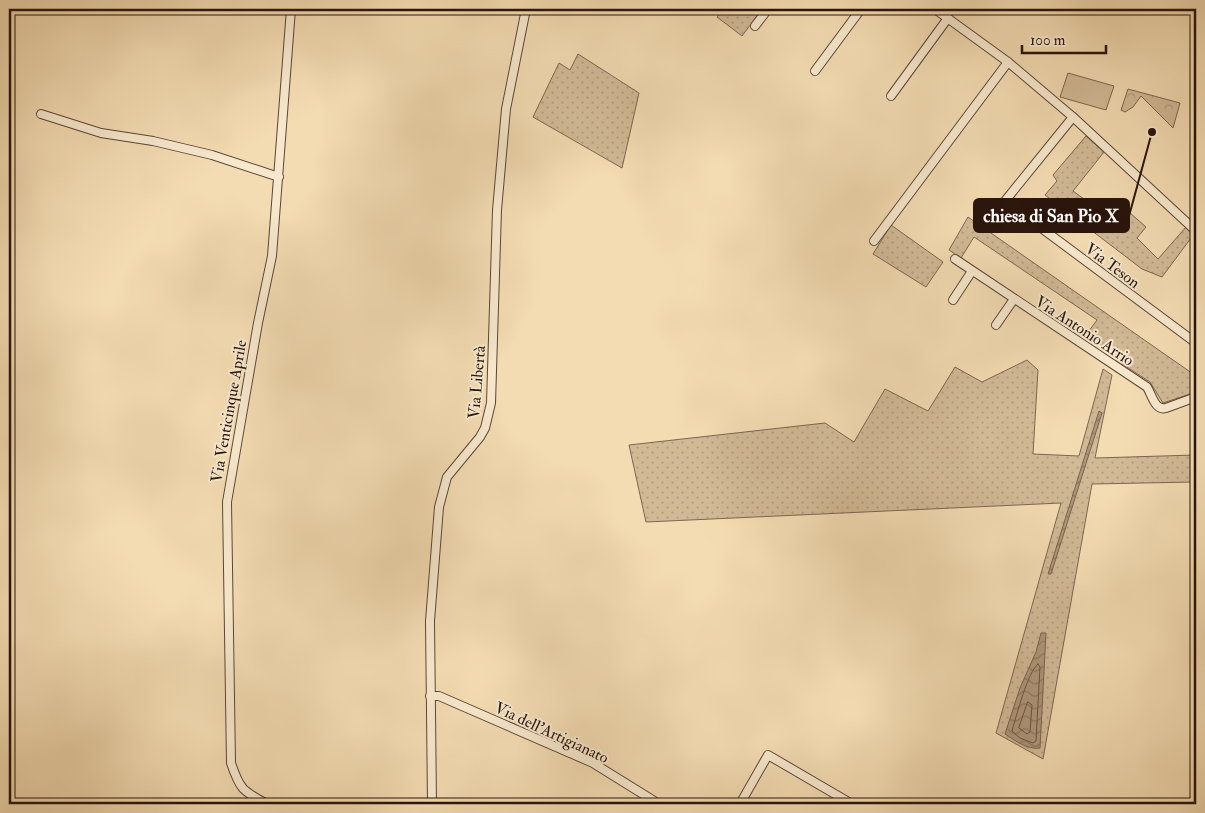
<svg xmlns="http://www.w3.org/2000/svg" width="1205" height="813" viewBox="0 0 1205 813" font-family="'IM FELL Double Pica',serif">
<style>
.grass{fill:url(#grass-dots);stroke:#7d6651}
.park{fill:url(#park-crowns);stroke:#7d6651}
.pitch{fill:#d1b996;stroke:#7d6651}
.water{fill:url(#water-waves);stroke:#79634e}
.lines{fill:none;stroke-linecap:round;stroke-linejoin:round}
.shore{stroke:#6c5643;stroke-width:1}
.minor-casing{stroke:#5c4636;stroke-width:10}
.minor{stroke:#f7e8cd;stroke-width:8}
.labels{text-anchor:middle;stroke-width:4;stroke-linejoin:round;paint-order:stroke}
.street-label{font-size:16px;fill:#29140c;stroke:#f7e8cd}
.leader{fill:none;stroke:#29140c;stroke-width:2}
.callout-dot{fill:#29140c;stroke:#f7e8cd;stroke-width:2}
.callout{fill:#29140c;stroke:#29140c;stroke-width:2}
.callout-label{font-size:18px;text-anchor:middle;font-weight:bold;fill:#fff}
</style>
<defs>
<pattern id="grass-dots" width="8" height="8" patternUnits="userSpaceOnUse" patternTransform="scale(1.25)"><rect width="8" height="8" fill="#d1b996"/><path d="M2 2h.1M6 6h.1" fill="none" stroke="#b39e80" stroke-width="1.8" stroke-linecap="round"/></pattern>
<pattern id="park-crowns" width="20" height="18" patternUnits="userSpaceOnUse" patternTransform="scale(1.25)"><rect width="20" height="18" fill="#d1b996"/><path d="M2 6a3 3 0 1 1 6 0M12 15a3 3 0 1 1 6 0" fill="none" stroke="#b39e80"/></pattern>
<pattern id="water-waves" width="16" height="10" patternUnits="userSpaceOnUse" patternTransform="scale(1.25)"><rect width="16" height="10" fill="#ae977a"/><path d="M0 5q4-4 8 0t8 0" fill="none" stroke="#8e7a62"/></pattern>
</defs>
<rect width="100%" height="100%" fill="#f3dbb2"/>
<filter id="stains"><feTurbulence type="fractalNoise" baseFrequency=".004" numOctaves="4"/><feColorMatrix values="0 0 0 0 .2 0 0 0 0 .09 0 0 0 0 .02 0 0 0 .5 -.17"/></filter>
<radialGradient id="worn" r=".72"><stop offset=".6" stop-color="#630" stop-opacity="0"/><stop offset="1" stop-color="#630" stop-opacity=".3"/></radialGradient>
<g class="grass">
<polygon points="723,9 762,9 742,36 717,17"/>
<polygon points="578,54 639,93 622,168 533,117 559,63 570,70"/>
<polygon points="1086,136 1104,152 1073,191 1110,218 1121,205 1146,227 1137,238 1158,259 1186,227 1194,234 1162,277 1142,269 1045,195 1057,181 1053,175"/>
<polygon points="968,217 1196,376 1196,390 1190,394 1163,403 1150,382 1116,360 1117,356 1086,335 1097,320 974,237 961,258 949,250"/>
<polygon points="891,225 943,262 926,287 873,254"/>
<polygon points="1027,360 1038,370 1033,454 1079,456 1103,369 1112,375 1095,458 1196,455 1196,474 1194,482 1092,484 1043,759 996,733 1061,503 646,522 629,445 825,423 854,442 885,389 928,411 955,367 982,382"/>
</g>
<polygon class="park" points="1128,89 1180,103 1173,128 1141,96 1133,107 1125,112 1121,110"/>
<polygon class="pitch" points="1068,73 1114,86 1106,110 1060,97"/>
<g class="water">
<polygon points="1099,411 1102,413 1051,574 1048,574"/>
<path d="M1041,633h5l-6,115c-13,2 -24,-7 -35,-14l15,-46 16,-36z"/>
</g>
<g class="lines">
<g class="shore">
<path d="M1038,664l2,3 -4,74 -3,2 -13,-5 -8,-7c4,-14 16,-60 26,-67z"/>
<polygon points="1028,702 1032,705 1030,732 1027,734 1019,728"/>
</g>
<defs>
<g id="minor">
<polyline points="935,9 1008,62 1073,117 1196,231"/>
<polyline points="755,26 768,9"/>
<polyline points="815,71 861,9"/>
<polyline points="891,96 948,18"/>
<polyline points="41,114 101,133 153,141 212,155 279,177"/>
<polyline points="1073,117 1005,201 1196,343"/>
<polyline points="874,241 1008,62"/>
<path d="M955,259l192,128c5,8 8,24 19,21l30,-11"/>
<polyline points="953,300 972,271"/>
<polyline points="996,325 1014,299"/>
<polyline points="430,696 439,696 593,763 659,804"/>
<path d="M267,804c-24,-13 -27,-14 -36,-41l-4,-261 31,-179 14,-67 19,-247"/>
<polyline points="432,804 430,621 439,507 447,477 480,437 485,428 491,403 497,210 506,109 526,9"/>
<polyline points="740,804 768,755 852,804"/>
</g>
</defs>
<use href="#minor" class="minor-casing"/>
<use href="#minor" class="minor"/>
</g>
<g class="labels">
<g class="street-label">
<text transform="translate(1113 265) rotate(37)" y="6">Via Teson</text>
<text transform="translate(1085 330) rotate(33)" y="6">Via Antonio Arrio</text>
<text transform="translate(476 382) rotate(-85)" y="6">Via Libertà</text>
<text transform="translate(228 411) rotate(-80)" y="6">Via Venticinque Aprile</text>
<text transform="translate(552 732) rotate(25)" y="6">Via dell'Artigianato</text>
</g>
</g>
<path class="leader" d="M1152 132L1129 216"/>
<circle class="callout-dot" cx="1152" cy="132" r="5"/>
<rect class="callout" x="974" y="199" width="155" height="33" rx="5"/>
<g class="callout-label">
<text x="1051" y="222">chiesa di San Pio X</text>
</g>
<rect width="1205" height="813" fill="none" stroke="#f3dbb2" stroke-width="30"/>
<rect x="10" y="10" width="1185" height="793" fill="none" stroke="#29140c" stroke-width="2.5"/>
<rect x="15" y="15" width="1175" height="783" fill="none" stroke="#29140c"/>
<path d="M1022 45v8h84v-8" fill="none" stroke="#29140c" stroke-width="2.5"/>
<text x="1030" y="45" font-size="15" fill="#29140c" stroke="#f7e8cd" stroke-width="4" paint-order="stroke">100 m</text>
<rect width="100%" height="100%" filter="url(#stains)"/>
<rect width="100%" height="100%" fill="url(#worn)"/>
</svg>
